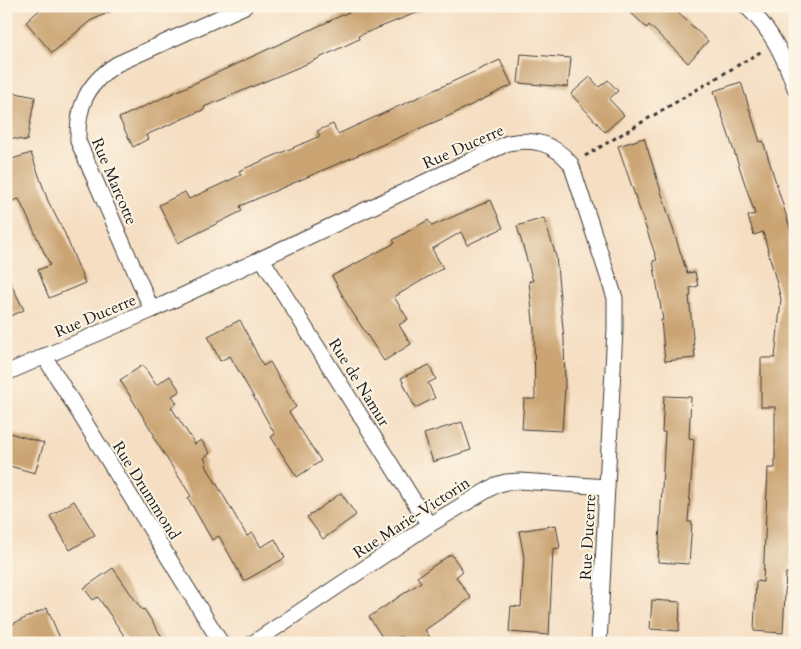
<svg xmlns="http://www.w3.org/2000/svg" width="801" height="649" viewBox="0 0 801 649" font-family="Cardo,serif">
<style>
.building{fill:#cba473}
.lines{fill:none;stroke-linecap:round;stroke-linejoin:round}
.minor-casing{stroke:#3d3935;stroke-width:17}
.path{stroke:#3d3935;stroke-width:3;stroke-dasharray:4 4;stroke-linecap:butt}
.minor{stroke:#fff;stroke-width:15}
.labels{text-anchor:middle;stroke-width:4;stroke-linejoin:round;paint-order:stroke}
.street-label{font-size:16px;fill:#1c1c1c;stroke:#fcf5e5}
</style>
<rect width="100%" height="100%" fill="#fcf5e5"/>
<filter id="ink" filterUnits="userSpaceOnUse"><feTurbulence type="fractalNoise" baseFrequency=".02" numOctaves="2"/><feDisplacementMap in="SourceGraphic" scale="10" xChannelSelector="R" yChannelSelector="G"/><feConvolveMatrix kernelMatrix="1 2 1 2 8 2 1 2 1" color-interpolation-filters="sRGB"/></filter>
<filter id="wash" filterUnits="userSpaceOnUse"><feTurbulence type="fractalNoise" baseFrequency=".0096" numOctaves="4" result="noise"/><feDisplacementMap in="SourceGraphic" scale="20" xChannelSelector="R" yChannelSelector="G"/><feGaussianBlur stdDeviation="1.12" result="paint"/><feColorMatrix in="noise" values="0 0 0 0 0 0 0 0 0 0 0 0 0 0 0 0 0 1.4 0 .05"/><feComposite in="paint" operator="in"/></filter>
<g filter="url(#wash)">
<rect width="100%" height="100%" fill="#f5dec2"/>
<g id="blocks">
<g class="building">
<polygon points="44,6 122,6 90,21 52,53 26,22"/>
<polygon points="362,6 431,7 358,36 359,39 311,62 204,107 205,109 146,135 148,139 133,147 119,118"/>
<polygon points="624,6 671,6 708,41 688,63 649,25 647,28"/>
<polygon points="521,54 571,58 568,87 518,83"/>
<polygon points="500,60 512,85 451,115 240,206 242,211 178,243 159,205 185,192 189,199 241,175 239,171 320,136 317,131 333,124 338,134"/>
<polygon points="590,77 599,87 608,80 618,91 609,99 624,115 605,132 571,94"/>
<polygon points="741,82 760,142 763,141 795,244 795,480 790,573 786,573 783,633 754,631 756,581 763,582 768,468 775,468 775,407 761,407 761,358 775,358 781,299 763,232 754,235 748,216 755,214 714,91"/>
<polygon points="6,91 35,97 27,141 6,137"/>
<polygon points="644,138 687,273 695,272 698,286 690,288 691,296 689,296 695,358 665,361 661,320 663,320 653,261 657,260 618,146"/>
<polygon points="31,153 48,201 65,234 85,283 49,298 38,270 50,265 19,199 13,201 6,182 6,161"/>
<polygon points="491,200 503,228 467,245 461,232 432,249 443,268 394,297 408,319 399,325 411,344 384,361 347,304 332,276 395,243 393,240 428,220 432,226"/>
<polygon points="544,218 556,256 564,339 565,386 562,431 522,429 524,399 535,399 534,331 529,281 533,281 517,226"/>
<polygon points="6,274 24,310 6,318"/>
<polygon points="240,320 263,366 270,362 296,407 289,412 321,461 297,477 271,437 275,434 230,356 220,361 208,336"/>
<polygon points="143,365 156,385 170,376 180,391 172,396 177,403 171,407 195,444 201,440 210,453 204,458 207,463 205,464 247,536 253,533 261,547 275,539 285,558 244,581 219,536 212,540 188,498 191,496 153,437 155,436 120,380"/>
<polygon points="429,365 436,379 428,383 435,398 415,408 401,378"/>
<polygon points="664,396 691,397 689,438 694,439 688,522 692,522 689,564 658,562 665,432 662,432"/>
<polygon points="462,422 471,450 433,462 424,434"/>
<polygon points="6,432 44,443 35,473 6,465"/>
<polygon points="341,493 356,515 323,539 307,517"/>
<polygon points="74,501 95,535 70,550 50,516"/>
<polygon points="556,525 560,548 553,549 549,635 509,632 511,606 521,607 524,557 519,531"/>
<polygon points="451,554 463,571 456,577 471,598 425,630 434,643 405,643 401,636 386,643 369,617 421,582 417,577"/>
<polygon points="113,568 142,610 144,609 166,643 129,643 98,597 93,600 84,588"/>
<polygon points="652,600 680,602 679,631 650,629"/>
<polygon points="47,608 62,643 6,643 6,627"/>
</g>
</g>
</g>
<g filter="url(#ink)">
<use href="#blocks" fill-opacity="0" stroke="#3d3935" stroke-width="1"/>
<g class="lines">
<defs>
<g id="minor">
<path d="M746,6c25,23 38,50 49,82"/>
<polyline points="262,259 429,525"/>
<path d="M152,310l-74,-169c-1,-35 9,-58 39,-77l128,-58"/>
<polyline points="44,356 221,643"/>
<path d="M6,373l146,-63 356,-167c26,-5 46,0 63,21l44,134v31l-16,314"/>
<polyline points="253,643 429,525 496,485 506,482 520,481 607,487"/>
</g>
</defs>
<use href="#minor" class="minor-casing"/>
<polyline class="path" points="585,156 762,51"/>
<use href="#minor" class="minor"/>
</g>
</g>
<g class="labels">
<g class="street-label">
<text transform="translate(463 146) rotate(-24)" y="6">Rue Ducerre</text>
<text transform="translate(115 181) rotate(67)" y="6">Rue Marcotte</text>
<text transform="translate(95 315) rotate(-23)" y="6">Rue Ducerre</text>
<text transform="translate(360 382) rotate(58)" y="6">Rue de Namur</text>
<text transform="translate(147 490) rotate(58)" y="6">Rue Drummond</text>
<text transform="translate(411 517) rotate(-33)" y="6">Rue Marie-Victorin</text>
<text transform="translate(587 537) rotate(-87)" y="6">Rue Ducerre</text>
</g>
</g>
<rect width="801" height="649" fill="none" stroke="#fcf5e5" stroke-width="25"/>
</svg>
